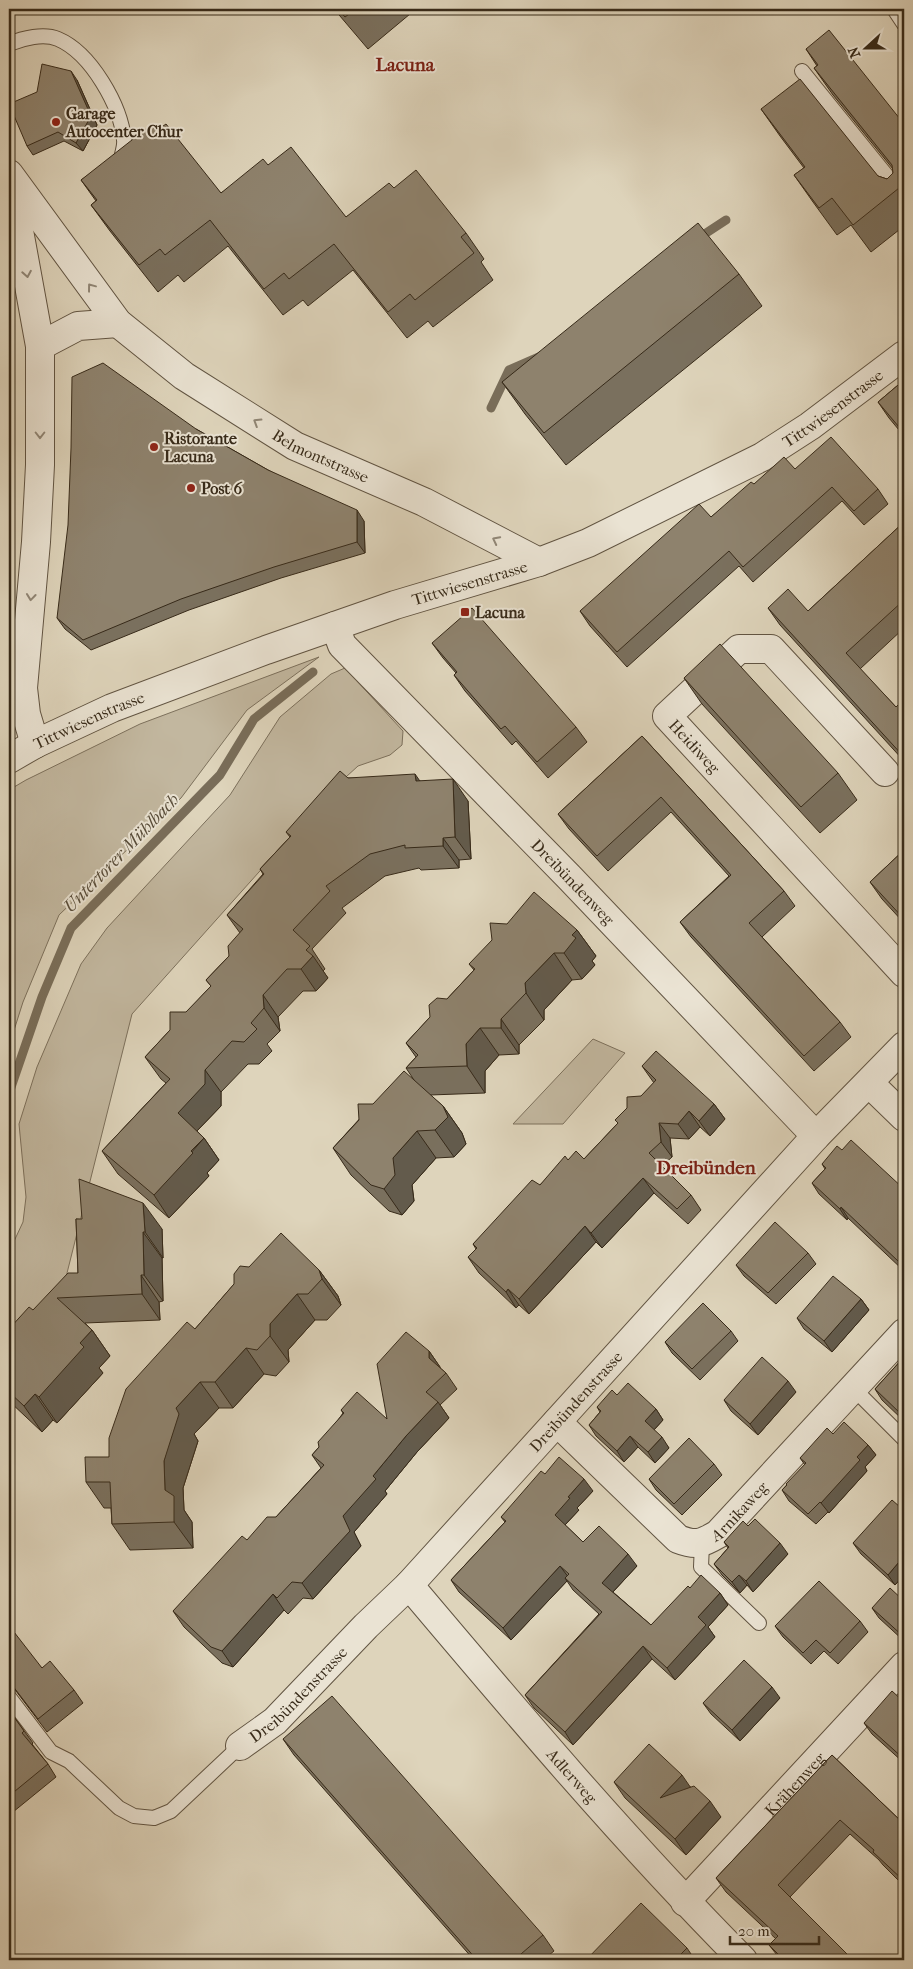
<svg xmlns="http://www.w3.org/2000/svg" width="913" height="1969" viewBox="0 0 913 1969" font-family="'IM FELL French Canon',serif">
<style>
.green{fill:#c2b79f;stroke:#7c705c}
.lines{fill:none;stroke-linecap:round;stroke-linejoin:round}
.stream{stroke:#796d59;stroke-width:9}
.service-casing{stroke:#615442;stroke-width:16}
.minor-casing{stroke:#615442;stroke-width:30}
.service{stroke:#eae3d3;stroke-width:14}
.minor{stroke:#eae3d3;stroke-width:28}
.wall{fill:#7a705e;stroke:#372a19}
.shaded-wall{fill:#635b4c;stroke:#372a19}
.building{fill:#8e826d;stroke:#372a19}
.oneway{stroke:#908676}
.poi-dot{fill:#8f2418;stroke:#eae3d3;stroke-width:2}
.labels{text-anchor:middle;stroke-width:4;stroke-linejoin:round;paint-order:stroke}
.poi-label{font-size:16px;font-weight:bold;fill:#372a19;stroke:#eae3d3;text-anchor:start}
.street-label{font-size:16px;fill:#372a19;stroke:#eae3d3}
.water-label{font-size:18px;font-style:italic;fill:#584c39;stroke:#eae3d3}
.quarter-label{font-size:19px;font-weight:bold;fill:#7a1f14;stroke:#eae3d3}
</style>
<rect width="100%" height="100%" fill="#ded4bb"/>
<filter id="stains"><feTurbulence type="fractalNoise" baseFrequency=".004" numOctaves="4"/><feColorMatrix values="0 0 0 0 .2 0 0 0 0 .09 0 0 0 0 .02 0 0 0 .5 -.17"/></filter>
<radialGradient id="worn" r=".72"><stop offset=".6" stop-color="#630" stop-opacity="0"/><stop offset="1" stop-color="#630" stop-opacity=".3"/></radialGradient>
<g class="green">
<polygon points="319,657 247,710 181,798 59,915 23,1002 9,1046 9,790 26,780 140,724"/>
<polygon points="345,668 403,731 402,745 390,755 358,766 335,787 132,1014 61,1297 9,1326 9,1252 23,1222 26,1197 19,1124 37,1067 81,964 107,928 230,795 280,717 331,674"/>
<polygon points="593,1039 625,1053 563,1124 513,1124"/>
</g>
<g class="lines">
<g class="stream">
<polyline points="697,239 726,220"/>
<polyline points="491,408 509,370 539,357"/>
<polyline points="9,1093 42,997 71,928 220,775 254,719 313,672"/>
</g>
<defs>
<g id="service">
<polyline points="894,9 904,24"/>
<path d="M9,44c14,-6 35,-11 49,-5 33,14 63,67 66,101 1,7 -3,16 -4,23l-2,2"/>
<polyline points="802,71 904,197"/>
<polyline points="853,1388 904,1439"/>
<polyline points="702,1543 701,1567 759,1623"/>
<polyline points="9,1697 51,1752 69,1761 119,1808 134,1816 154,1818 171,1811 240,1746"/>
</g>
<g id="minor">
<path id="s1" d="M9,174l109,149 66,53 111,70 129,56 115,60"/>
<polyline points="10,181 40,346 40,465 36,542 23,688 26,714 35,744"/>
<polyline points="40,346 78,326 118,323"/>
<path id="s2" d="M335,626l7,19 227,232 247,259"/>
<path id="s3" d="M9,759l26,-15 77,-36 154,-58 129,-45 144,-43 49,-19 174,-86 48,-31 94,-71"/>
<path id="s4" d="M885,772l-114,-123h-32l-72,67 237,257"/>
<polyline points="869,1083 904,1117"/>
<path id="s5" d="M557,1422l121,117c18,7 23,5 40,-5l186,-201"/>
<path id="s6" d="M409,1585c108,128 216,256 334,375"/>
<path id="s7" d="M240,1746l35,-25 91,-95 43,-41 407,-449 88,-90"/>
<path id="s8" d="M685,1902l219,-236"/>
</g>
</defs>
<use href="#service" class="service-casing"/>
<use href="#minor" class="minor-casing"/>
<use href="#service" class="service"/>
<use href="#minor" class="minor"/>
</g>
<g class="wall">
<polygon points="334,9 416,9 368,49"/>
<polygon points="806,49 904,124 904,226 871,252 851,225 837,235 813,202 794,175 804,168 780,136 761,109 878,176 887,179 893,173 893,169 833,95 814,68 817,66"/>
<polygon points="77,80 97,125 83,151 64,141 33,155 27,146"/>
<polygon points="156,131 221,193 268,165 346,217 394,188 466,233 484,259 481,262 493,280 433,327 428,321 407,338 353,270 308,306 303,300 283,315 228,246 184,282 178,275 158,292 110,231 91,205 96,201 81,180"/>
<polygon points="739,274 762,306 566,465 525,414 502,382"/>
<polygon points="904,380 904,436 889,418 878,402"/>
<polygon points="196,429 268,470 364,521 365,553 281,578 189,610 91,650 65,629 57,618"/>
<polygon points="795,469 878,489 888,504 864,525 842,501 753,582 739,566 627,667 590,626 580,611 711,517 754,484"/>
<polygon points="904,522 904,628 860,669 896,707 904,699 904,761 780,625 768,608 808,611"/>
<polygon points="432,643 576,727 587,742 548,778 516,741 512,745 465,691 454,675 456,673 443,658"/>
<polygon points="684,678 838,773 857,800 820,833 702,704"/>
<polygon points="642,736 784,891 795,906 762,937 840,1022 851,1037 814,1071 691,937 680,922 729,876 671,812 608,871 569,829 558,814"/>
<polygon points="348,778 420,781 468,801 471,859 459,860 459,868 421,870 419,868 385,876 342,908 346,913 312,949 325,969 323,971 328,978 316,991 303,991 278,1017 280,1031 267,1044 272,1051 259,1064 248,1064 221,1092 221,1106 197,1131 204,1138 219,1160 207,1173 209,1176 169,1218 118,1174 102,1151 166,1083 161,1079 145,1057 211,986 206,980 229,956 240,933 227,915 263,874 260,869 290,837 286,832"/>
<polygon points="904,850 904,923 882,899 870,882"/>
<polygon points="577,930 596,956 592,961 595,965 582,979 572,980 544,1010 544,1020 519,1045 519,1054 499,1055 485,1071 485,1093 430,1095 443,1106 462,1133 466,1144 454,1157 436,1158 412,1185 414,1201 402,1215 389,1211 351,1175 333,1148 373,1104 414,1080 406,1068 416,1057 406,1043 474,970 469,964"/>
<polygon points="642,1066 714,1104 725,1119 710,1136 700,1127 689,1139 670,1138 672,1157 662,1166 691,1195 701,1210 688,1224 654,1193 602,1248 596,1242 529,1314 519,1305 516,1308 479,1273 468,1257 476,1249 473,1244 568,1160 584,1159 618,1123 615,1120 641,1096 654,1083"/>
<polygon points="842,1150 904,1189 904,1271 848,1218 847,1220 819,1194 812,1183 825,1169 822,1164"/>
<polygon points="76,1219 162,1229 163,1258 162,1258 163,1301 159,1302 160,1320 85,1323 92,1330 110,1356 99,1368 103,1373 57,1423 53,1420 42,1432 9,1401 9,1329 33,1310 78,1273"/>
<polygon points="808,1253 816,1264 776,1304 744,1276 736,1265"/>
<polygon points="249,1267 319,1270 338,1296 341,1305 327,1320 315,1320 288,1350 289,1362 276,1376 264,1374 233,1408 219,1408 194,1434 198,1441 183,1488 184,1510 192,1522 193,1548 130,1550 112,1524 111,1508 104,1508 86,1482 109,1457 195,1329"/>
<polygon points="861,1299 869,1310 832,1352 804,1329 797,1318"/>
<polygon points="731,1331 738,1341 700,1380 672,1353 665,1342"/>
<polygon points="429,1351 440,1367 440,1368 446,1373 457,1389 440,1405 449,1418 417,1452 385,1491 387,1494 354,1532 361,1546 313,1599 303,1598 288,1614 284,1610 233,1667 222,1663 184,1627 173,1611 247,1540 276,1517 321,1468 312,1455 319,1447 343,1413 341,1410 387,1419"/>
<polygon points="904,1357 904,1421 882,1400 875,1389"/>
<polygon points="796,1392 758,1435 731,1411 724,1400"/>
<polygon points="617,1395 656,1409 663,1420 654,1430 669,1448 655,1463 638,1447 624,1462 596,1436 589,1425 600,1412 597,1407"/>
<polygon points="833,1434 868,1445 876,1455 865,1467 867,1471 829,1513 828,1512 816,1524 789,1501 782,1490 805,1465 800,1458"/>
<polygon points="714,1464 722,1475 682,1515 656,1490 649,1479"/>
<polygon points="545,1474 593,1491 577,1508 579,1510 565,1525 583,1542 637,1566 613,1592 651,1625 690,1588 720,1593 728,1605 708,1627 715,1637 675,1680 652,1659 573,1745 534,1708 525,1695 599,1614 573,1590 567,1581 511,1640 459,1592 451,1580 505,1522 501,1517"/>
<polygon points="904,1502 904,1575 895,1585 861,1554 853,1543 900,1507"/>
<polygon points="748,1526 788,1554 753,1592 747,1585 740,1593 722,1575 714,1564 728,1548 724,1542"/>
<polygon points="904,1601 904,1641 879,1618 872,1608"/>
<polygon points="860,1621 868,1632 838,1664 824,1651 811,1664 783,1637 775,1626"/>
<polygon points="9,1636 42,1668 74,1690 83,1703 47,1732 16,1691 9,1689"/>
<polygon points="780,1698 740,1741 711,1714 703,1703"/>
<polygon points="904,1702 904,1763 872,1734 864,1723"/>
<polygon points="9,1710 33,1743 32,1744 48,1764 56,1777 13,1812 9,1806"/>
<polygon points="283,1739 543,1935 554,1951 543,1960 474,1960 294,1755"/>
<polygon points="832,1755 904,1824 904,1886 883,1865 879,1860 850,1834 790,1897 853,1960 781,1960 769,1945 776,1939 726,1892 716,1878"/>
<polygon points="614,1782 691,1787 721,1817 686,1855 625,1798"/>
<polygon points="687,1948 695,1960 586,1960"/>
</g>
<g class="shaded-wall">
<polygon points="71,71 77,80 97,125 83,151 76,143"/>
<polygon points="357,510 364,521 365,553 357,542"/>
<polygon points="415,774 431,797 416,781"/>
<polygon points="453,779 468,801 471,859 455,837"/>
<polygon points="443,838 459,860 459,868 443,846"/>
<polygon points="577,930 596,956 592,961 595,965 582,979 564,953 572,935"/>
<polygon points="554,953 572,980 544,1010 544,1020 526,993 525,983"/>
<polygon points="313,956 328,978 316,991 301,969"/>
<polygon points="263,995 278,1017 280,1031 264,1008"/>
<polygon points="501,1019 519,1045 519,1054 501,1028"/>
<polygon points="480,1028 499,1055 485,1071 485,1093 467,1066 466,1044"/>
<polygon points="205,1070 221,1092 221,1106 193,1135 178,1113"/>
<polygon points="714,1104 725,1119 710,1136 699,1121"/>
<polygon points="443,1106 462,1133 466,1144 454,1157 435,1130"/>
<polygon points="689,1111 700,1127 689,1139 678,1124"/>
<polygon points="659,1123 670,1138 672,1157 661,1142"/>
<polygon points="417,1131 436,1158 412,1185 414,1201 402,1215 384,1189 393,1158"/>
<polygon points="204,1138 219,1160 207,1173 209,1176 169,1218 154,1195"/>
<polygon points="643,1178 654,1193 602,1248 591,1233"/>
<polygon points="143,1203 162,1229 163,1258 145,1232"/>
<polygon points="841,1207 848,1218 847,1220 840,1209"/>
<polygon points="585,1226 596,1242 529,1314 519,1299"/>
<polygon points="143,1232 162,1258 163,1301 144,1275"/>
<polygon points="319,1270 338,1296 341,1305 322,1279"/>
<polygon points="141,1275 159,1302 160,1320 142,1294"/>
<polygon points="508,1289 519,1305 516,1308 506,1292"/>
<polygon points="297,1294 315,1320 288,1350 289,1362 270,1336 270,1324"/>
<polygon points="861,1299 869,1310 832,1352 824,1341"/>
<polygon points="92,1330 110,1356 99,1368 103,1373 57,1423 39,1397 80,1343"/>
<polygon points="246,1348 264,1374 233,1408 215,1382"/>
<polygon points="429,1351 440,1367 440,1373 429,1358"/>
<polygon points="788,1381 796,1392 758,1435 750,1424"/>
<polygon points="200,1382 219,1408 194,1434 198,1441 183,1488 184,1510 192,1522 193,1548 174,1522 165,1490 164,1461 176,1408"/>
<polygon points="35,1394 53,1420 42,1432 24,1406"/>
<polygon points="438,1402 449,1418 417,1452 385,1491 387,1494 354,1532 361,1546 313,1599 302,1583 343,1516 373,1476 406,1436"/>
<polygon points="656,1409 663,1420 652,1432 645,1421"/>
<polygon points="904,1411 904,1419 901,1414"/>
<polygon points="630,1436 638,1447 624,1462 617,1451"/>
<polygon points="662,1437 669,1448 655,1463 648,1452"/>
<polygon points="868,1445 876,1455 865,1467 867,1471 829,1513 821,1503 857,1457"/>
<polygon points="584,1479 593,1491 577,1508 579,1510 563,1527 555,1515 568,1497"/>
<polygon points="780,1543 788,1554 753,1592 746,1581"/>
<polygon points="628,1554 637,1566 610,1595 602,1583"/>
<polygon points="904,1556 904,1575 895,1585 888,1575"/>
<polygon points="560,1566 569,1578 565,1578 567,1581 511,1640 503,1628"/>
<polygon points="739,1575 747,1585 740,1593 732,1582"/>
<polygon points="720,1593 728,1605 708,1627 715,1637 675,1680 667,1668 698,1617"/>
<polygon points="273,1594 284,1610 233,1667 222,1651"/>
<polygon points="643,1646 652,1659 573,1745 565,1732"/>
<polygon points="772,1687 780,1698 740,1741 732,1730"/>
<polygon points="682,1775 693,1791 660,1798"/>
<polygon points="710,1801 721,1817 686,1855 675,1839"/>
</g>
<g class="building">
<polygon points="338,9 356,9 345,17"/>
<polygon points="829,30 904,124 904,184 853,225 832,198 819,208 794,175 805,167 761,109 800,79 878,176 887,179 893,173 892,165 814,68 818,65 806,49"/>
<polygon points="42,64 71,71 91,116 76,143 58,132 27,146 9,104 37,92"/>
<polygon points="166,124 221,193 263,159 268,165 291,147 346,217 389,183 394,188 416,170 466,233 461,237 474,253 415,300 410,294 388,312 334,244 289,279 284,273 264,289 210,220 165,255 160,249 139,265 91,205 97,200 81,180 151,125 156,131"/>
<polygon points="698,223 739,274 544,433 502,382"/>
<polygon points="103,363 196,429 268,470 357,510 357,542 274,567 181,599 83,640 57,618 68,525 71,448 72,377"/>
<polygon points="904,380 904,433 878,402"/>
<polygon points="831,437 878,489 854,511 832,487 743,567 729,551 617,652 580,611 699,504 711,517 751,482 754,484 784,457 795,469"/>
<polygon points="904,522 904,600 846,653 896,707 904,699 904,757 768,608 788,589 808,611"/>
<polygon points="472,608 576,727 537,762 505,726 501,729 454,675 457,672 432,643"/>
<polygon points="720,644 838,773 801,807 684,678"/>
<polygon points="642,736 784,891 749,923 840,1022 804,1056 680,922 731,875 661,797 597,856 558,814"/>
<polygon points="340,771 348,778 415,774 416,781 453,779 455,837 443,838 443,846 405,848 405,845 370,854 326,886 330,891 293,930 310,946 306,950 313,956 301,969 287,969 263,995 264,1008 251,1023 257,1029 244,1042 232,1041 205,1070 205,1084 178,1113 204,1138 191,1151 193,1153 154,1195 102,1151 170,1079 145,1057 170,1030 170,1012 186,1012 211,986 206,980 229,956 228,946 243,929 227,915 264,874 260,869 291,836 286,832"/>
<polygon points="904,850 904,919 870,882"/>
<polygon points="534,892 577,930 572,935 576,938 564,953 554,953 525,983 526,993 501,1019 501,1028 480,1028 466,1044 467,1066 406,1068 418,1055 406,1043 430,1017 429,1005 437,998 447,999 475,969 469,964 492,940 490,923 507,924"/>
<polygon points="656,1051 714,1104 699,1121 689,1111 678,1124 659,1123 661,1142 649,1153 691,1195 677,1209 643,1178 591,1233 585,1226 519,1299 508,1289 506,1292 468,1257 477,1248 473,1244 532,1180 540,1185 565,1156 568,1160 576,1151 584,1159 618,1123 615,1120 627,1108 627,1097 641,1096 656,1080 642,1066"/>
<polygon points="404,1071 443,1106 448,1117 435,1130 417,1131 393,1158 395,1175 384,1189 371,1185 333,1148 359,1120 358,1104 373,1104"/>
<polygon points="851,1140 904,1189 904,1254 898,1261 841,1207 840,1209 812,1183 826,1168 822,1164 837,1146 842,1150"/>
<polygon points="79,1179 143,1203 145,1232 143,1232 144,1275 141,1275 142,1294 57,1298 92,1330 80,1343 84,1347 39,1397 35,1394 24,1406 9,1392 9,1329 29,1307 33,1310 68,1273 78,1273 76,1219 82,1219"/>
<polygon points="775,1222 808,1253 768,1293 736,1265"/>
<polygon points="281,1233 319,1270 322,1279 308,1294 297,1294 270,1324 270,1336 257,1350 246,1348 215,1382 200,1382 176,1408 179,1414 164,1461 165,1490 174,1496 174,1522 112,1524 110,1482 86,1482 85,1457 109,1457 109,1438 126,1389 187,1322 195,1329 234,1284 234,1274 240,1266 249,1267"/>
<polygon points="833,1276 861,1299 824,1341 797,1318"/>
<polygon points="703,1303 731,1331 692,1369 665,1342"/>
<polygon points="406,1332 429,1351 429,1358 446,1373 426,1392 438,1402 406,1436 373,1476 376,1479 343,1516 350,1531 302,1583 292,1582 277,1598 273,1594 222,1651 211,1647 173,1611 242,1536 247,1540 267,1517 276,1517 324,1465 312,1455 319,1447 318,1442 344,1413 341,1410 357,1392 387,1419 377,1364"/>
<polygon points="762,1357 788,1381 750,1424 724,1400"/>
<polygon points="904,1357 904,1411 901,1414 875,1389"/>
<polygon points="628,1383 656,1409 645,1421 662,1437 648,1452 630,1436 617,1451 589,1425 601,1411 597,1407 612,1390 617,1395"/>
<polygon points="844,1422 868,1445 857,1457 860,1460 821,1503 820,1502 808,1514 782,1490 787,1485 786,1484 806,1463 800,1458 827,1428 833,1434"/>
<polygon points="689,1438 714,1464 674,1504 649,1479"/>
<polygon points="559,1457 584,1479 568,1497 570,1498 555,1515 583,1542 599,1526 628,1554 602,1583 651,1625 688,1586 690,1588 701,1575 720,1593 698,1617 706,1625 667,1668 643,1646 565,1732 525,1695 602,1612 565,1578 569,1574 560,1566 503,1628 451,1580 506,1521 501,1517 541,1471 545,1474"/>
<polygon points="892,1500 900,1507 904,1502 904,1556 888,1575 853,1543"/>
<polygon points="755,1519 780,1543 746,1581 739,1575 732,1582 714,1564 729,1547 724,1542 743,1521 748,1526"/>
<polygon points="819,1581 860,1621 830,1653 816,1640 803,1653 775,1626"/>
<polygon points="890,1588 904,1601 904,1637 872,1608"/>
<polygon points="14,1632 42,1668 50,1661 74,1690 38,1719 9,1681 9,1636"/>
<polygon points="744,1660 772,1687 732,1730 703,1703"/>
<polygon points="892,1691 904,1702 904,1759 864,1723"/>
<polygon points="332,1696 543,1935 514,1960 477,1960 283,1739"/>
<polygon points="9,1710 24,1731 22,1733 48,1764 9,1796"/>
<polygon points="649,1744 682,1775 660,1798 694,1786 710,1801 675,1839 614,1782"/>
<polygon points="832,1755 904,1824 904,1881 873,1852 874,1850 840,1820 778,1885 853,1960 784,1960 769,1945 778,1936 716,1878"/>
<polygon points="641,1903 687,1948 675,1960 586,1960"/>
</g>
<defs><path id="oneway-chevron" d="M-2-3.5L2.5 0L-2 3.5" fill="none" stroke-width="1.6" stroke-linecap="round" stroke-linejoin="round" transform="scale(1.25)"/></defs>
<g class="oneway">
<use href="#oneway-chevron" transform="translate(27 274) rotate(80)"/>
<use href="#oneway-chevron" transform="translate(91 287) rotate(-127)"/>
<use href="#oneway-chevron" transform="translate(257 422) rotate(-148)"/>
<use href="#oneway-chevron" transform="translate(40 435) rotate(90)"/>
<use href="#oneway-chevron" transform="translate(496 540) rotate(-153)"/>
<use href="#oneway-chevron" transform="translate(31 597) rotate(96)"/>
</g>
<g class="poi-dot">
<circle cx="56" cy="122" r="5"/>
<circle cx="154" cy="447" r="5"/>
<circle cx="191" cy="488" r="5"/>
<rect x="460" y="607" width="10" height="10" rx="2.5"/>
</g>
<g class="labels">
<g class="poi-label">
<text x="66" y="119">Garage<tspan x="66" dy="18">Autocenter Chur</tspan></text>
<text x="164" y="444">Ristorante<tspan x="164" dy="18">Lacuna</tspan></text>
<text x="201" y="494">Post 6</text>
<text x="475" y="618">Lacuna</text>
</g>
<g class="street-label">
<text dy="6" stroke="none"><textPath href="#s3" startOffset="899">Tittwiesenstrasse</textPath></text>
<text dy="6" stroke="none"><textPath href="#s1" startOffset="428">Belmontstrasse</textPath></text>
<text dy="6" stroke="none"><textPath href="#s3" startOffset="494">Tittwiesenstrasse</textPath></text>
<text dy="6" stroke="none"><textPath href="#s3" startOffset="89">Tittwiesenstrasse</textPath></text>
<text dy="6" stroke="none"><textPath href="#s4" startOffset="339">Heidiweg</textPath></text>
<text dy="6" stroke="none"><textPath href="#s2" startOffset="351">Dreibündenweg</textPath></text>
<text dy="6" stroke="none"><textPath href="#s7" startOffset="482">Dreibündenstrasse</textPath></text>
<text dy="6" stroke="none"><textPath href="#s5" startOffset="242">Arnikaweg</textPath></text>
<text dy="6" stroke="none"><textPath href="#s7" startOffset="78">Dreibündenstrasse</textPath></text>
<text dy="6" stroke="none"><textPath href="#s6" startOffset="251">Adlerweg</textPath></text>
<text dy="6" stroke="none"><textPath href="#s8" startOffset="161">Krähenweg</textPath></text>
</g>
<g class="water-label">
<text transform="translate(121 853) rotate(-46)" y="6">Untertorer Mühlbach</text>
</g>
<g class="quarter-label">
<text x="405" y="71">Lacuna</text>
<text x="706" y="1174">Dreibünden</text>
</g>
</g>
<rect width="913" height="1969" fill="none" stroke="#ded4bb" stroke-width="30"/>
<rect x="10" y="10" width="893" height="1949" fill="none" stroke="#372a19" stroke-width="2.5"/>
<rect x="15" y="15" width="883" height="1939" fill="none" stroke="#372a19"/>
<g transform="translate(866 48) rotate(249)" stroke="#eae3d3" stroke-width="4" paint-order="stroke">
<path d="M0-4L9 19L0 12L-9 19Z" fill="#372a19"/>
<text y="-8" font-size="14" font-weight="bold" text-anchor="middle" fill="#372a19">N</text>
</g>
<path d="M730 1936v8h89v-8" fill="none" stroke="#372a19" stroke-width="2.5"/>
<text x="738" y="1936" font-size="15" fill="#372a19" stroke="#eae3d3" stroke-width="4" paint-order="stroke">20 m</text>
<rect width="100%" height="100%" filter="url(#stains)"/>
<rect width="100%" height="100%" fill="url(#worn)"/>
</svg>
